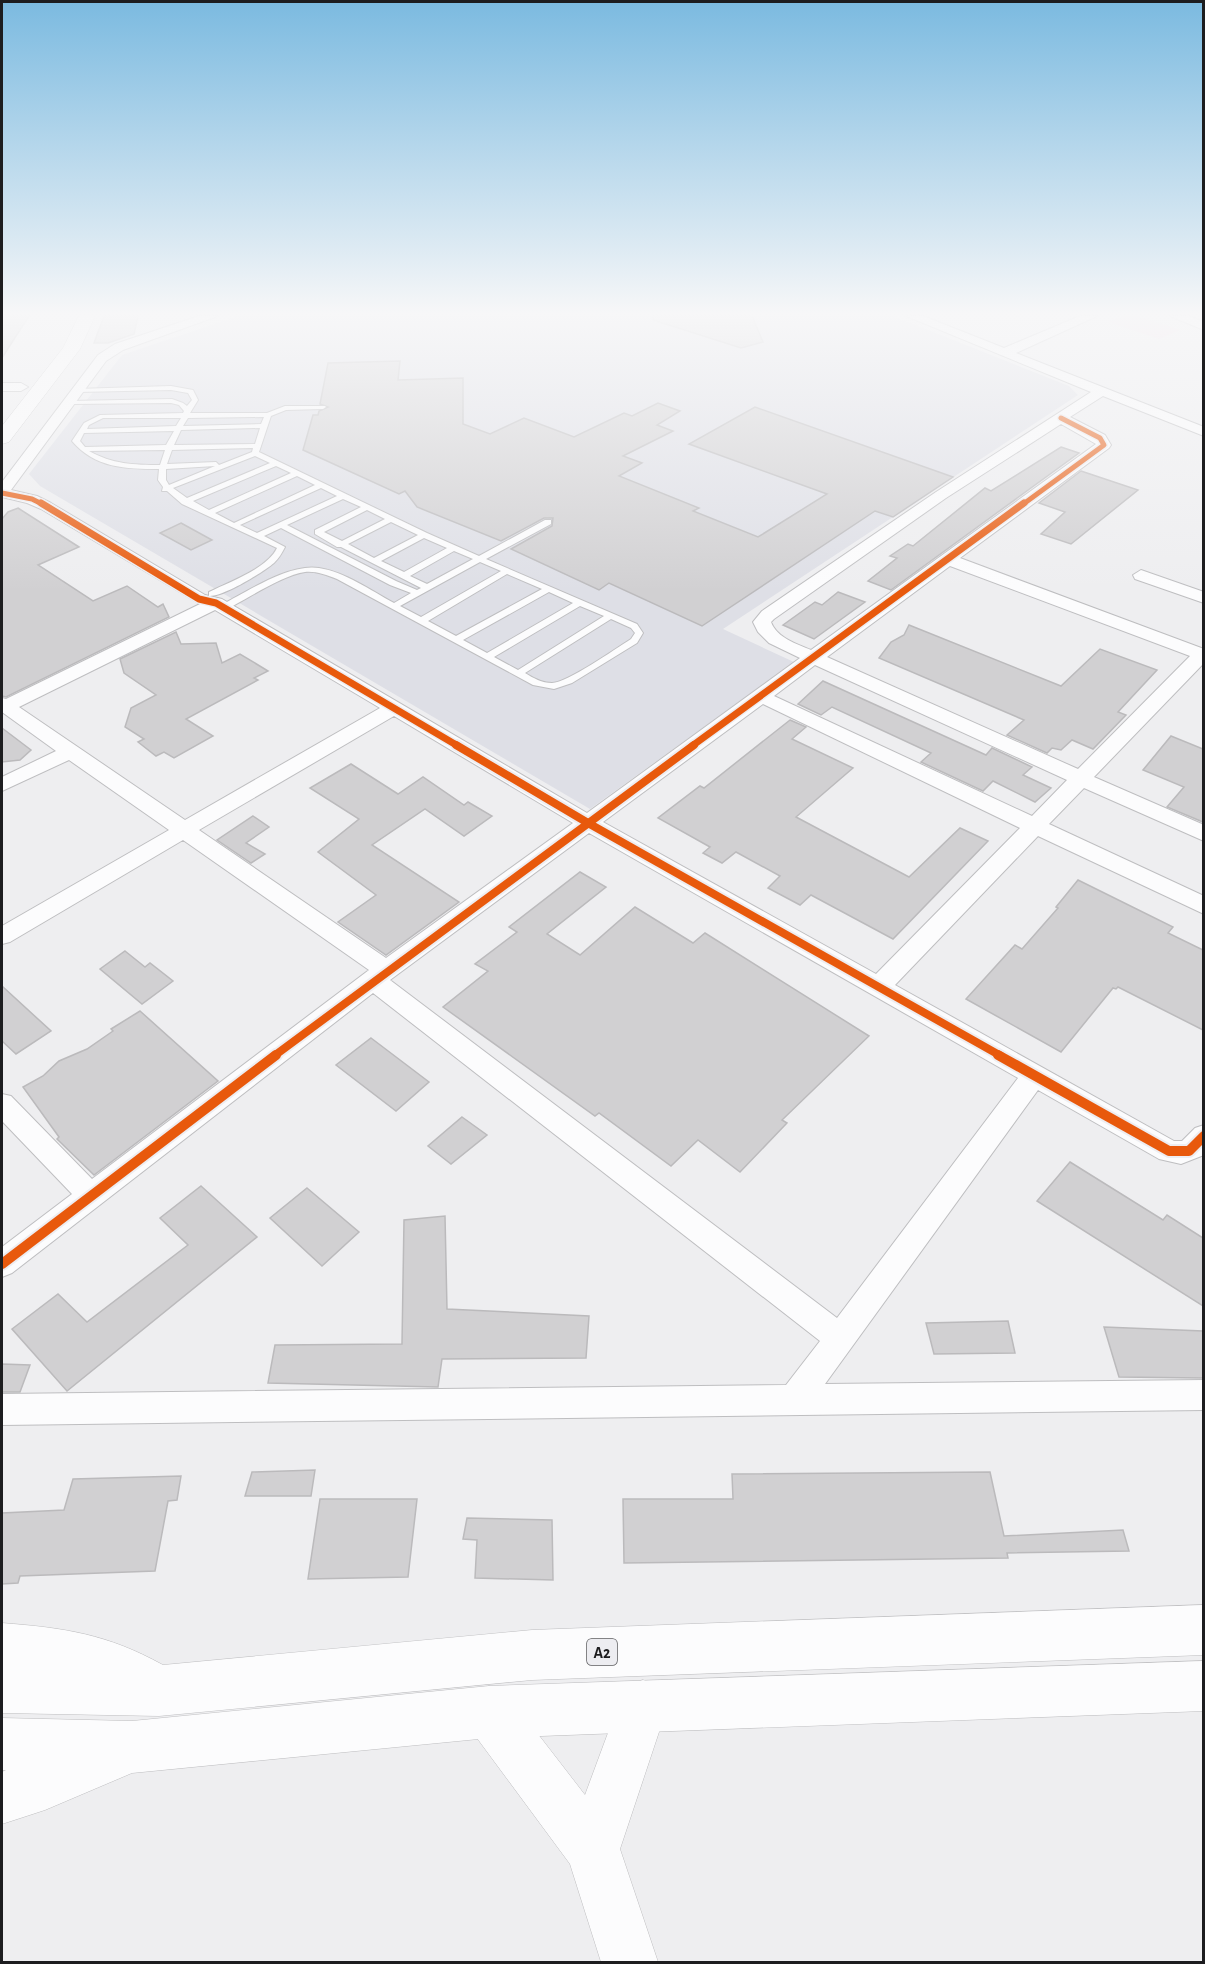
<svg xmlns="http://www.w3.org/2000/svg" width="1205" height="1964" viewBox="0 0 1205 1964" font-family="'Alegreya Sans',sans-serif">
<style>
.built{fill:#dedfe6}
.green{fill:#f2dce8}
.building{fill:#d1d0d2;stroke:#bbbabc;stroke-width:1.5}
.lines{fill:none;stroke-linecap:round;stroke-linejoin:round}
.service-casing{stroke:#bebec0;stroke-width:2}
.minor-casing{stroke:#bebec0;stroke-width:2}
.secondary-casing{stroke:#bebec0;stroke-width:1}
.trunk-casing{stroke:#bebec0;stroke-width:1}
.service{fill:#fcfcfd;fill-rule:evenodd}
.minor{fill:#fcfcfd;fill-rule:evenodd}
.secondary{fill:#fcfcfd;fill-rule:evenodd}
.trunk{fill:#fcfcfd;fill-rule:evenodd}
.cycleway-far3-casing{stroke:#ededf1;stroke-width:8}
.cycleway-far2-casing{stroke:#ededf1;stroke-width:10}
.cycleway-far1-casing{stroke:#ededf1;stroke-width:12}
.cycleway-casing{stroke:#ededf1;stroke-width:14}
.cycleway-far3{stroke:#e8590c;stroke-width:5}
.cycleway-far2{stroke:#e8590c;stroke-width:7}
.cycleway-far1{stroke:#e8590c;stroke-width:8}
.cycleway{stroke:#e8590c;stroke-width:10}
.labels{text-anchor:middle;stroke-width:4.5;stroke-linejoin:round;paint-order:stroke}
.shield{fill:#ededf1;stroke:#5b5b5e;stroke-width:1.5}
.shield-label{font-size:16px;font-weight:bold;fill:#1d1d1f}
</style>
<rect width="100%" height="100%" fill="#eeeef0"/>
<polygon class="built" points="238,316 893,316 1069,386 1078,395 723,629 794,662 590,809 40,486 29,474 122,355"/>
<polygon class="green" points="1123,316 1138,316 1180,330 1159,339 1108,322"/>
<g class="building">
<polygon points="2,316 29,316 2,358"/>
<polygon points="104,316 138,316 134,334 108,343 94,343"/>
<polygon points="653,316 752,316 763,342 741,348 653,320"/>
<polygon points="400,361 398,380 463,378 463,424 490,434 524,418 574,437 624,413 632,416 658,403 680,411 657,425 673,431 623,456 642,463 619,476 699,508 693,511 758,537 827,494 689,444 755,407 953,477 893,517 875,511 702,626 609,583 599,590 511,549 552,526 553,518 544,518 501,541 417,507 405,491 399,494 303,450 313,415 318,415 319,411 328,407 320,404 328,363"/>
<polygon points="1061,447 1079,453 891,590 868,581 897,558 890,556 908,544 913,546 985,488 991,491"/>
<polygon points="1081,471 1138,490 1071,544 1041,534 1065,512 1039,503"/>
<polygon points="18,508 79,547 38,565 93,601 127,586 158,607 163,604 169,617 6,697 2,696 2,519 8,512"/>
<polygon points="181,523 212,540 191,550 160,533"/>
<polygon points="838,592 865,602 814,639 783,625 815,602 822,605"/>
<polygon points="909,625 1061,686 1100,649 1157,670 1118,712 1126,715 1093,749 1072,740 1061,750 1052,748 1047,753 1007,735 1024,720 879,658 891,642 904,635"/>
<polygon points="176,632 181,644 216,643 222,663 240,654 268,671 254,678 258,680 186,719 213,736 174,758 164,752 156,756 138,742 144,739 125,727 131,708 156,695 124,673 120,659"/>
<polygon points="823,681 986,755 992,748 1032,767 1023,775 1051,788 1035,802 993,781 983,791 921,762 931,753 832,707 821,715 798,704"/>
<polygon points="790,720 806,727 792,739 853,768 796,817 909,877 960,828 988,841 893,939 811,895 800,905 768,888 780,876 736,852 722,863 703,853 710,847 658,818 700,786 704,788"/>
<polygon points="2,728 31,750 20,760 2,762"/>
<polygon points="1171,736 1203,749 1203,822 1167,807 1184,787 1143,770"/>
<polygon points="351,764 398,794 423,777 464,805 468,802 492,816 464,836 425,809 372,845 459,902 386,955 338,922 376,895 318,852 359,819 310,788"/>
<polygon points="253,816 269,827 246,843 265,854 251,863 217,840"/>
<polygon points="580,872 606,887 547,934 580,955 635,907 693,943 705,933 869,1036 782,1120 787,1123 740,1172 698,1140 671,1166 599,1113 595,1116 443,1007 488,971 475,964 517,932 509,927"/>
<polygon points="1078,880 1173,927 1168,933 1203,950 1203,1030 1118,987 1116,989 1113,988 1061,1052 966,999 1015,945 1022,949 1058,908 1056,907"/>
<polygon points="125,951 145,967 150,963 173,981 142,1004 100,969"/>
<polygon points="2,986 51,1031 16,1054 2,1041"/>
<polygon points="140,1011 218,1081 94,1175 57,1139 59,1137 23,1087 43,1076 59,1061 87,1049 113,1031 111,1029"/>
<polygon points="371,1038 429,1082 396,1111 336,1065"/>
<polygon points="462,1117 487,1135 451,1164 428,1146"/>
<polygon points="1070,1162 1163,1220 1167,1215 1203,1238 1203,1306 1037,1201"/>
<polygon points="201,1186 257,1237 67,1391 12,1329 58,1294 87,1322 188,1245 160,1218"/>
<polygon points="307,1188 359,1232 322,1266 270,1218"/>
<polygon points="445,1216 447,1309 589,1316 586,1358 442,1359 438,1387 268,1383 275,1345 402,1344 404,1220"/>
<polygon points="1008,1321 1015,1353 934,1354 926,1323"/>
<polygon points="1104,1327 1203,1331 1203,1378 1119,1377"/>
<polygon points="2,1364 30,1365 20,1392 2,1392"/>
<polygon points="315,1470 311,1496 245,1496 252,1472"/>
<polygon points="990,1472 1004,1536 1123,1530 1129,1551 1007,1553 1008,1558 624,1563 623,1499 733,1499 732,1474"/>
<polygon points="181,1476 177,1500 168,1501 155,1571 20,1576 18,1583 2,1584 2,1513 64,1510 73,1479"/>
<polygon points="320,1499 417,1499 408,1577 308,1579"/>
<polygon points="467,1518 552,1520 553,1580 475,1578 477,1540 463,1539"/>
</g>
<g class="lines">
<defs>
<path id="service" d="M171,386l22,4 5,10 -8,13h77l18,-7h40l1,1 -3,2 -37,1 -15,6 -12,36 168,81 52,23 66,-36h6v4l-65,35 151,65 6,9 -6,10 -65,40 -18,6 -21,-4 -196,-106c-11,-4 -21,-8 -32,-7 -22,3 -58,27 -78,37h-6v-4c26,-13 68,-42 98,-37 26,4 51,22 75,35l17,-10 -21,-8 -109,-57 -17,8 21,11c-3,6 -6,11 -11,16 -12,10 -51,34 -65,33v-4c20,-10 58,-23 68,-44l-95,-44 -15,-13h-5l1,-4 -5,-7 1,-11c-34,0 -64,-1 -87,-28l12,-18 16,-8 83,-2 1,-2 -5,-6 -8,-2 -100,1 -2,-1v-2l103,-2 11,4 4,3 5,-6 -4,-7 -17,-3 -93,2 -3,-2 1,-1zM264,417l-3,7 -78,2 5,-8zM103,418h78l-5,8 -89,3 2,-4zM260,428l-5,16 -81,1 7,-15zM174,431l-8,14 -81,2 -5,-6 4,-8zM253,448l-1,4 -33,13 -3,-3 -49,2 5,-14zM165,450l-5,15c-26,0 -48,-1 -71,-14zM255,456l15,7 -83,35 -14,-10zM215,466l-46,19 -3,-5v-11zM276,466l15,7 -82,37 -16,-9zM297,476l18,9 -81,38 -19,-10zM321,488l16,8 -80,37 -17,-8zM343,499l18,8 -46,23v4l22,13h4l80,41 -4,2 -21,-9 -109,-56zM367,510l18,9 -43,22 -18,-9zM391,522l27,13 -44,23 -26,-14zM424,538l23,10 -43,24 -23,-11zM454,551l19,8 -46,25 -17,-8zM480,562l21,9 -80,46 -21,-11zM507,574l35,15 -86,47 -28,-15zM549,592l24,11 -86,50 -24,-13zM580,606l24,10 -86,54 -24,-13zM611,619l20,9 4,5 -4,6c-16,10 -64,44 -79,44 -10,0 -19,-5 -27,-10z"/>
<g id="minor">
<path d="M199,316h19l-95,34 -17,11 -95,129 26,6 14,7 154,92 17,4 365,214 213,-155 -31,-15 -11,-11 -5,-10 9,-11 174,-119 155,-100 -185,-76h17l81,32 76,-32h17l-81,37 188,74v9l-101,-40 -33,21 35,18 6,10 -2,3 -149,110 244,91v14l-110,114 110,48v16l-120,-53 -35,36 155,72v18l-166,-78 -143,149 279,156h8l13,-13 9,-3v30l-23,9 -22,-5 -121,-69 -213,294 379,-4v30l-1202,15v-31l784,-9 34,-44 -447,-348 -361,280 -10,4v-30l70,-53 -70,-73v-27l9,2 81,83 277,-209 -186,-130 -173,102 -8,2v-18l167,-96 -100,-70 -67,31v-14l54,-26 -54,-39v-14l4,1 194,-95 -159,-95 -14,-6 -25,-6v-15l96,-127 17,-11zM1061,424l35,20 -285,206c-14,-6 -34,-12 -40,-28l3,-3 172,-121zM950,566l240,90 -112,113 -251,-112zM215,610l165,98 -195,112 -166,-113zM815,665l252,115 -35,36 -258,-120zM763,704l257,124 -144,146 -273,-152zM394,716l179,107 -187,135 -187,-128zM589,833l429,245 -181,240 -447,-338z"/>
<polygon points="1170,316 1188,316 1204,322 1204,330"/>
<polygon points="2,383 21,383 28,387 21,391 2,391"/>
<polygon points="1141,570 1204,592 1204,603 1135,579 1133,575"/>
</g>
<g id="secondary">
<polygon points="79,316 95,316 80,349 9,442 2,444 2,426 63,348"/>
<polygon points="643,1680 661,1687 668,1705 620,1849 658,1962 601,1962 570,1864 471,1730 463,1712 471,1694 489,1686 507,1694 585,1795 625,1687"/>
</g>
<g id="trunk">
<path d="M1204,1605v50l-672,25 -373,36 -157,-3v-90c63,5 105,11 161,42l369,-35z"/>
<polygon points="1204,1661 1204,1711 489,1738 132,1773 45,1810 2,1824 2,1772 6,1770 2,1770 2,1718 132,1721 489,1686"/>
</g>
</defs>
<use href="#service" class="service-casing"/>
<use href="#minor" class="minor-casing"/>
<use href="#secondary" class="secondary-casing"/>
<use href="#trunk" class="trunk-casing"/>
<use href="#service" class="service"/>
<use href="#minor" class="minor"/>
<use href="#secondary" class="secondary"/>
<use href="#trunk" class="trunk"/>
<defs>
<g id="cycleway-far3">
<polyline points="2,493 32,499 44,505"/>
<polyline points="1022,505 1104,445 1100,438 1061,418"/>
</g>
<g id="cycleway-far2">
<polyline points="41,503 199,599 216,603 458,746"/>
<polyline points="692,746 1024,503"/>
</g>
<g id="cycleway-far1">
<polyline points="456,745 588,823 1001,1056"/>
<polyline points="274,1056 694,745"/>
</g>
<g id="cycleway">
<polyline points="998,1055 1169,1151 1189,1151 1204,1136"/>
<polyline points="2,1264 276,1055"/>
</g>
</defs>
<use href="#cycleway-far3" class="cycleway-far3-casing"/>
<use href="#cycleway-far2" class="cycleway-far2-casing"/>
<use href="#cycleway-far1" class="cycleway-far1-casing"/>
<use href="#cycleway" class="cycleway-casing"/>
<use href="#cycleway-far3" class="cycleway-far3"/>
<use href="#cycleway-far2" class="cycleway-far2"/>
<use href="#cycleway-far1" class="cycleway-far1"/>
<use href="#cycleway" class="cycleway"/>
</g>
<linearGradient id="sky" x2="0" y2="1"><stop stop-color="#7bbae0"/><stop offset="0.53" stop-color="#f7f7f8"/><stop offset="1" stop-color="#f7f7f8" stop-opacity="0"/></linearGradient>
<rect width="1205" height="591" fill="url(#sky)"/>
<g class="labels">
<rect class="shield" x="587" y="1639" width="30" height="26" rx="4.5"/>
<g class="shield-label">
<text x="602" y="1658">A2</text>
</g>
</g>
<rect width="1205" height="1964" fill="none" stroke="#1d1d1f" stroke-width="6"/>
</svg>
